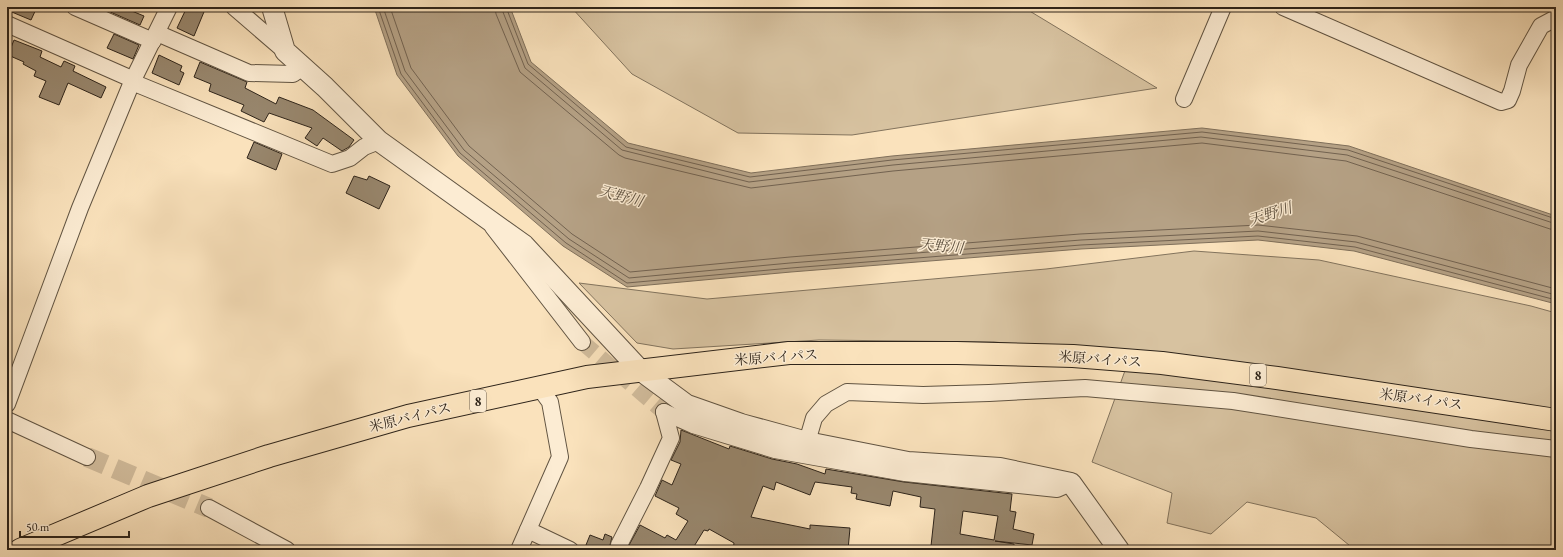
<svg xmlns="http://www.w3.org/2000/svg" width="1563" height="557" viewBox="0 0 1563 557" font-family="'EB Garamond','Noto Serif JP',serif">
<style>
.green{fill:#d7c2a0;stroke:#82735d}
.water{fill:#b5a185;stroke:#7f6f5a}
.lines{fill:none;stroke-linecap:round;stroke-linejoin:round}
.shore{stroke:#726250;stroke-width:1}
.building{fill:#98876e;stroke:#2e241a;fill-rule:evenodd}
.minor-tunnel{stroke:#d1bc9c;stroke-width:16;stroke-dasharray:16 8;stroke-linecap:butt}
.tertiary-tunnel{stroke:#d1bc9c;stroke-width:20;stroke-dasharray:20 10;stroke-linecap:butt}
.minor-casing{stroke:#615442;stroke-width:18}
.tertiary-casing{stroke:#615442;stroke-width:22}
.trunk-casing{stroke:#2e241a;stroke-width:24}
.minor{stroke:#fcecd3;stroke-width:16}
.tertiary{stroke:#fcecd3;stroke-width:20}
.trunk{stroke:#fae2bc;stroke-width:22}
.labels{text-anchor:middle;stroke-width:3;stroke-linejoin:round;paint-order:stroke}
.shield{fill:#fcecd3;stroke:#6c6052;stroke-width:1}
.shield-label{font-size:13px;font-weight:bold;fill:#2e241a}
.street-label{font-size:14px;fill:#2e241a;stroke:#fcecd3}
.water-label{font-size:15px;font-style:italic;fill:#5d503f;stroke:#fcecd3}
</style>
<rect width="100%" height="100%" fill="#fae2bc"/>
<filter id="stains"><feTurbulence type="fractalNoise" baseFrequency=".005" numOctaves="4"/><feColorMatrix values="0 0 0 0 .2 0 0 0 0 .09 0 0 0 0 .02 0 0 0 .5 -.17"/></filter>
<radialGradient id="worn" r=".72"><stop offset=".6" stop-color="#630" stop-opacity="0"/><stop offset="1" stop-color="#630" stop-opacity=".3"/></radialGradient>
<g class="green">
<polygon points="571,7 1023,7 1157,88 852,135 738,133 632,74"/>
<polygon points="1194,251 1319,260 1531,306 1556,313 1556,550 1355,550 1316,518 1247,502 1211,534 1167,523 1172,493 1092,462 1131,354 994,342 819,340 673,349 637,343 579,283 707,299 1046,269"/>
</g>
<polygon class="water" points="374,7 510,7 531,62 628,143 751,173 892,156 1202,128 1349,146 1556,216 1556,304 1354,251 1258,240 1081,249 791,272 627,287 563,246 458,156 397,75"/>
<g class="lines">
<g class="shore">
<polyline points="378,7 401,74 460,153 566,243 627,283 791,268 1081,245 1258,236 1355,247 1556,300"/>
<polyline points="383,7 405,71 464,150 569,239 629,278 790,263 1081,240 1258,231 1356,242 1556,295"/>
<polyline points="390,7 411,68 469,146 572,234 630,272 790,257 1080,234 1258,225 1357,236 1556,289"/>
<polyline points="495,7 496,14 520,72 619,155 625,158 751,188 893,171 1202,143 1346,161 1550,229 1556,230"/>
<polyline points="501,7 525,68 622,150 749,182 893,165 1201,137 1347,155 1556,224"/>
<polyline points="506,7 528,64 626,147 750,177 892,160 1202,132 1348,150 1556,219"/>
</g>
</g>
<g class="building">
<polygon points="7,7 37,7 31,20 7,10"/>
<polygon points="99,7 122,7 144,16 140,25"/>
<polygon points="187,7 206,7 194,36 177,28"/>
<polygon points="114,34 139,45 133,59 107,48"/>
<polygon points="14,40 42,51 40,57 61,67 64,61 75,66 73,71 106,87 101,98 68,83 59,105 39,97 46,81 34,76 36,71 23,64 24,62 8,55"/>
<polygon points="159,55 182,66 180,71 184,73 179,85 152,73"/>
<polygon points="200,62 247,82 245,88 276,104 279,97 313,110 354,140 349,147 342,151 323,138 317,146 305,138 312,128 269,113 264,122 241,111 244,105 209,91 211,84 194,77"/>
<polygon points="254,142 282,154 276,170 247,158"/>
<polygon points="354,176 367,180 369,176 390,186 379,209 346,193"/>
<path d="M681,430l48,19 1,-3 42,13 25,5 28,10 1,-5 78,13 108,12 -2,17 6,1 -3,17 21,5 -2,11 -37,-4 19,3v6h-48l-35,-4 4,-37 -15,-2 1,-10 -28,-6 -3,15 -34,-7 1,-5 -6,-1 1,-6 -37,-5 -5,13 -34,-13 -2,8 -11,-4 -12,31 59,12v-4l40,3 -2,22 -39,-4v4h-76l1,-7 -25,-14 -1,2 -4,-1 -11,18 3,2h-64l-4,-3 12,-22 25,13 2,-3 9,5 12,-19 -12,-7 3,-6 -24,-12 7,-16 10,5 9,-21 -10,-4 9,-18zM963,511l35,5 -4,24 -34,-6z"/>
<polygon points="605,534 612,537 610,545 610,550 584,550 590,535 603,540"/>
</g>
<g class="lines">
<polyline class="minor-tunnel" points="582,342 664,412"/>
<polyline class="tertiary-tunnel" points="87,457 209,508"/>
<defs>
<g id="minor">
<polyline points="75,7 153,41"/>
<polyline points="234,7 285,51"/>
<polyline points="1283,7 1501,102 1508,100 1512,91 1519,65 1541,26 1556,18"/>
<polyline points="7,24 134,80"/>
<polyline points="157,33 249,73 293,74 303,67"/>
<polyline points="132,82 332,164 350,158 364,147 379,141"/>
<polyline points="1184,99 1223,7"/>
<polyline points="493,227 582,342"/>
<polyline points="7,404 80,208 132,82 169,7"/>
<polyline points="664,412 693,425 775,450 905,473 1057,489 1066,485"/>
<polyline points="7,420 87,457"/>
<polyline points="807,442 814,418 826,404 847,392 923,395 989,393 1085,388 1233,401 1471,439 1556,449"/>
<polyline points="209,508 287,550"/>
<polyline points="528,530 570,550"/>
<polyline points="519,550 560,457 550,402 539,387"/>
<polyline points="619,550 619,545 648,488 671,438 664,412"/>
</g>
<polyline id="tertiary" points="272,7 285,51 325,87 379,141 524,245 641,371 687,405 741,424 807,442 908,462 1000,468 1071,483 1119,550"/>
<polyline id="trunk" points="20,550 148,496 269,456 408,416 587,377 789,353 957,353 1073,356 1162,363 1277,378 1556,420"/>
</defs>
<use href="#minor" class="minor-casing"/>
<use href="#tertiary" class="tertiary-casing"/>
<use href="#trunk" class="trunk-casing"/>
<use href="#minor" class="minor"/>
<use href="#tertiary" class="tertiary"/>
<use href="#trunk" class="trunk"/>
</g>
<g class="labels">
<g class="shield">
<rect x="1250" y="364" width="16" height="22" rx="3"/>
<rect x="470" y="390" width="16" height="22" rx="3"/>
</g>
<g class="shield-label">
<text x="1258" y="380">8</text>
<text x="478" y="406">8</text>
</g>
<g class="street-label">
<text transform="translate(776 357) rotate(-4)" y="5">米原バイパス</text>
<text transform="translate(1100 359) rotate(4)" y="5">米原バイパス</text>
<text transform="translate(1421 399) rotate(8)" y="5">米原バイパス</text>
<text transform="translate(410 417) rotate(-14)" y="5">米原バイパス</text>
</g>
<g class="water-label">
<text transform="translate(621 196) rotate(15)" y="5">天野川</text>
<text transform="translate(1270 214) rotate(-18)" y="5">天野川</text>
<text transform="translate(941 246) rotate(5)" y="5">天野川</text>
</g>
</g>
<rect width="1563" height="557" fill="none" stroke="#fae2bc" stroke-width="24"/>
<rect x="8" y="8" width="1547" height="541" fill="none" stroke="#2e241a" stroke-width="2"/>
<rect x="12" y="12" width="1539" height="533" fill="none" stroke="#2e241a"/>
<path d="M20 531v6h109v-6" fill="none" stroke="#2e241a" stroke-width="2"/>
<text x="26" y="531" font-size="12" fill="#2e241a" stroke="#fcecd3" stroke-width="3" paint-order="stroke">50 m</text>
<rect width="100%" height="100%" filter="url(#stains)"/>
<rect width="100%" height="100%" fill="url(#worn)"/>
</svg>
